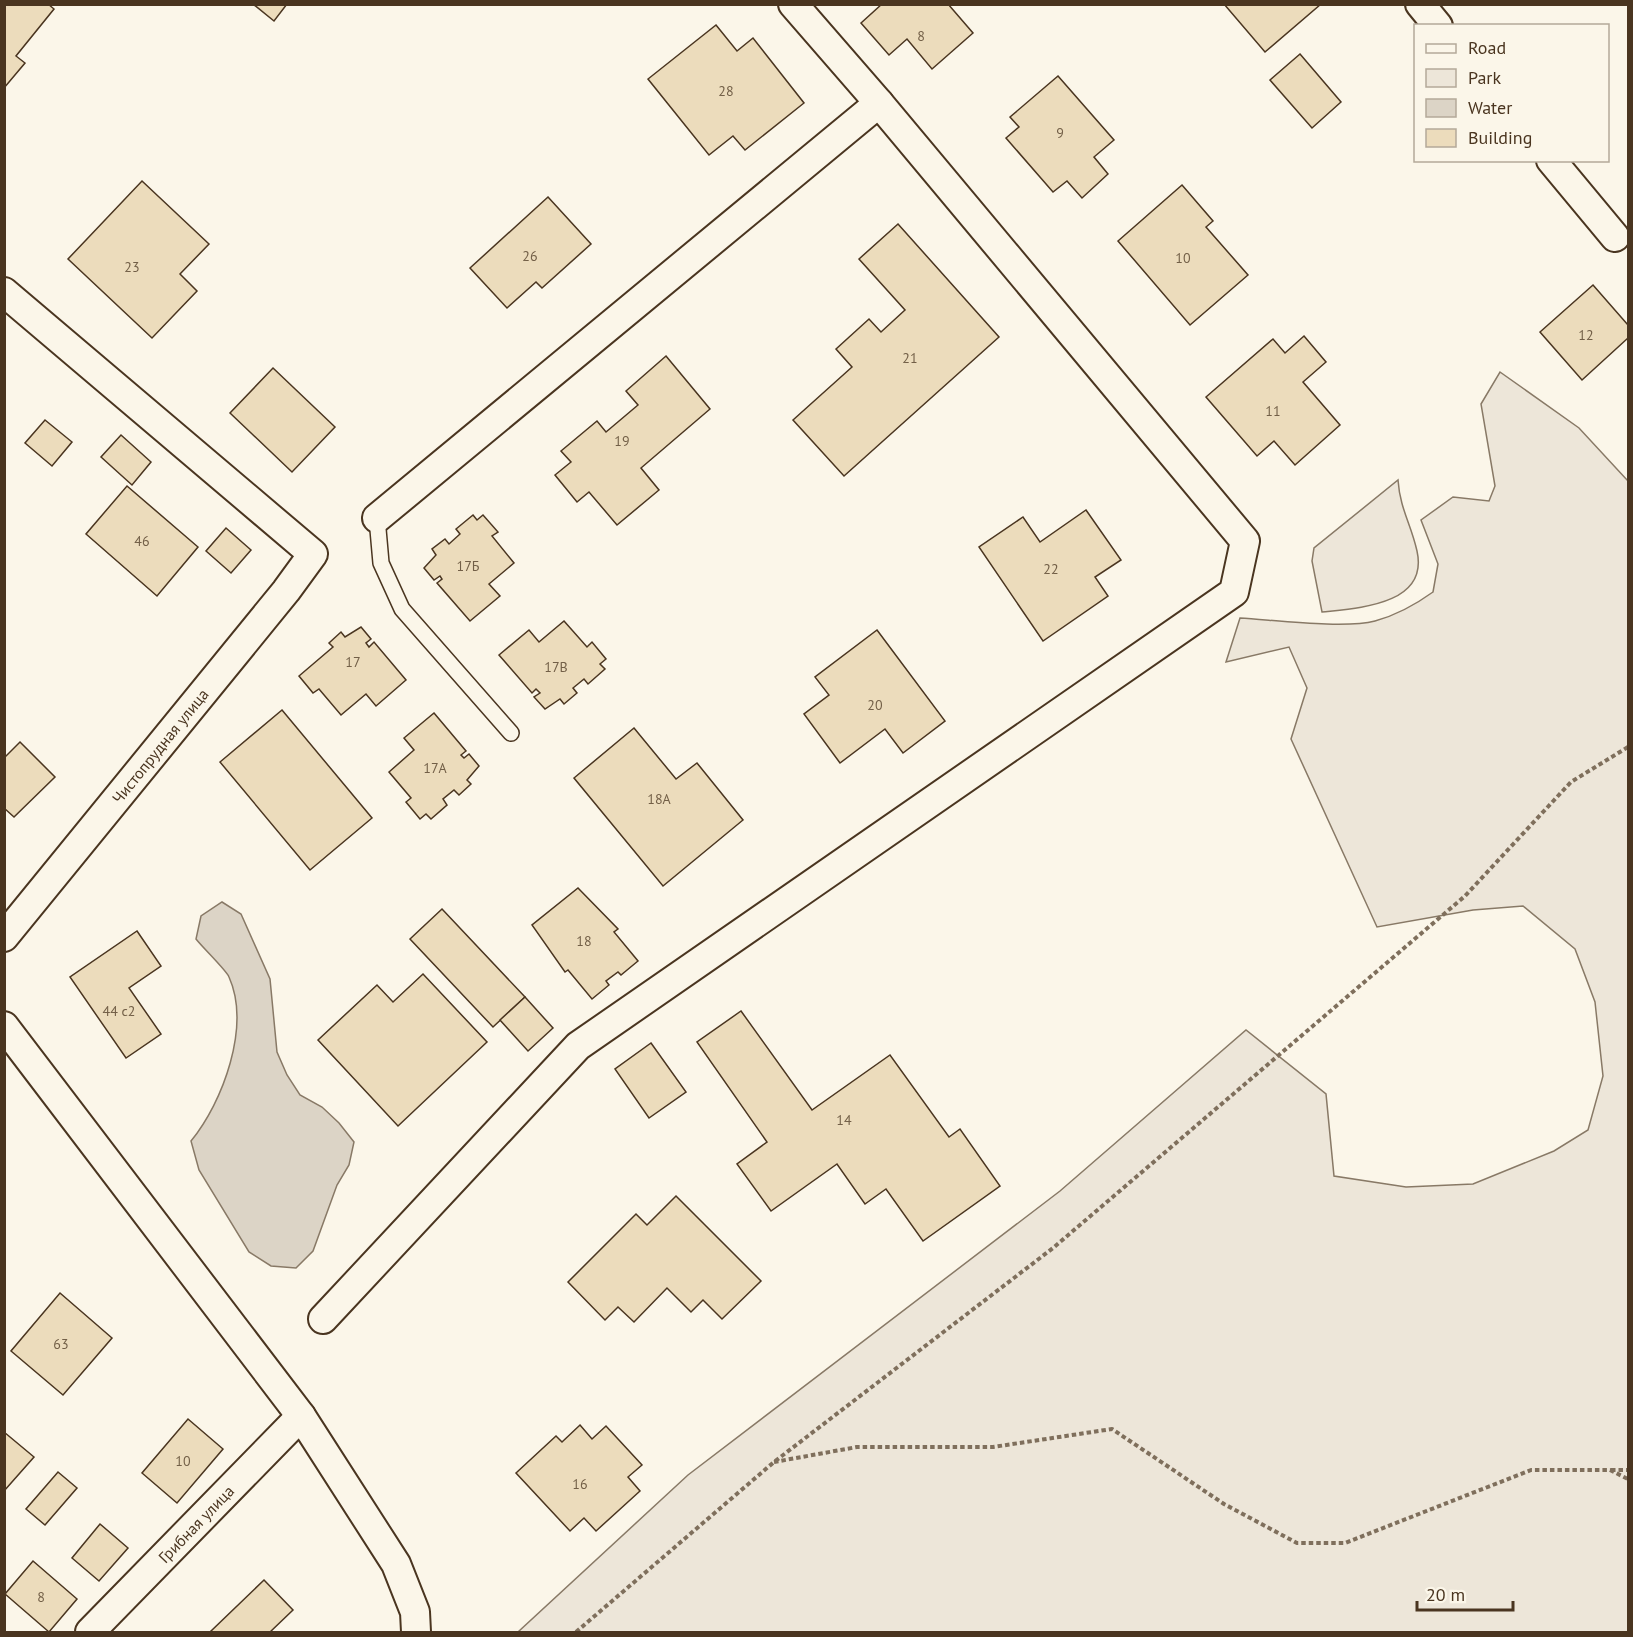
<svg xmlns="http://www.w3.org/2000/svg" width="1633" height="1637" viewBox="0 0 1633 1637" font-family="'PT Sans',sans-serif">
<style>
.green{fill:#ede6d9;stroke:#887966;stroke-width:1.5}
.water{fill:#dcd4c6;stroke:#887966;stroke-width:1.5}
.building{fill:#ecdcbc;stroke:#4a3520;stroke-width:1.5}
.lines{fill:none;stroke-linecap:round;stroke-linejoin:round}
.service-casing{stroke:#4a3520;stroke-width:18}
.minor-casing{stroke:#4a3520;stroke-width:32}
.path{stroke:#7f6f5c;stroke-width:4;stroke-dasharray:4.5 3;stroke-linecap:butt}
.service{stroke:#fbf6e9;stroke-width:15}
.minor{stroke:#fbf6e9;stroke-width:28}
.labels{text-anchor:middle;stroke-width:4.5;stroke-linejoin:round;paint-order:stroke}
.number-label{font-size:14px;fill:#725f47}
.street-label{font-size:16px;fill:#4a3520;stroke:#fbf6e9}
</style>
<rect width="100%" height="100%" fill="#fbf6e9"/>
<g class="green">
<path d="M1500,372l79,56 49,53v1151h-1110l170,-157 372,-284 186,-161 80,64 8,82 72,11 67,-3 81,-33 34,-21 15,-54 -8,-74 -20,-53 -52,-43 -50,4 -96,17 -86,-188 16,-51 -18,-41 -63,15 14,-44c35,2 104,11 135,3 22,-6 40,-16 58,-29l5,-28 -17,-44 32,-23 36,4 6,-15 -14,-82z"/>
<path d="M1398,480c2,29 13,44 19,71 12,54 -59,57 -95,61l-10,-51 2,-13z"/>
</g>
<path class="water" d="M222,902l19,12 29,65 7,73 10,23 13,20 22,12 17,16 15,19 -5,23 -12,20 -24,66 -17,17 -25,-2 -22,-14 -50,-82 -8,-29c32,-39 60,-115 38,-164 -2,-6 -26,-29 -33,-38l5,-23z"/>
<g class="building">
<polygon points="4,4 48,4 54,9 16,56 25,63 4,88"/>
<polygon points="253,4 287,4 274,21"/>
<polygon points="882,4 948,4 973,33 932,69 907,39 889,55 861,23"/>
<polygon points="1224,4 1321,4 1265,52"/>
<polygon points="716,25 737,51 753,38 804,103 745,150 733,136 709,155 648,79"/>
<polygon points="1300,54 1341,102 1312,128 1270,80"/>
<polygon points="1058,76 1114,140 1094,157 1108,174 1082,198 1067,181 1053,192 1006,138 1019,127 1010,117"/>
<polygon points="142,181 209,244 180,274 197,291 152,338 68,259"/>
<polygon points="1182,185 1213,221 1206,227 1248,275 1190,325 1118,241"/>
<polygon points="548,197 591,244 542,288 536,282 507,308 470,268"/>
<polygon points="898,224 999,337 844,476 793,420 852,367 836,349 869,319 881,332 905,310 859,259"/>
<polygon points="1593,285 1628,325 1628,338 1582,380 1540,332"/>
<polygon points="1304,336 1326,362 1303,382 1340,425 1295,465 1274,441 1257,456 1206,397 1273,339 1285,353"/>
<polygon points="666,356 710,409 641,468 659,490 617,525 589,492 577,502 555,475 571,462 561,451 597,421 606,432 638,405 626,391"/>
<polygon points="273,368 335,427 292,472 230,413"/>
<polygon points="45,420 72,442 52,466 25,443"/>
<polygon points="121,435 151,462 132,485 101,457"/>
<polygon points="127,486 198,547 157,596 86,534"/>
<polygon points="1086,510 1121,560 1095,577 1108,596 1043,641 979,547 1023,517 1040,542"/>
<polygon points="473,515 477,520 483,515 498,532 492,536 514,563 489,584 500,596 470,621 437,583 442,579 440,576 434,580 424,568 436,555 432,549 445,539 449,544 460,534 456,529"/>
<polygon points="226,528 251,550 231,573 206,551"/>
<polygon points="564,621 587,647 592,642 606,659 600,664 605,669 588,684 584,679 573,688 577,693 564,704 560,699 545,709 534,697 540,693 536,689 532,693 499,655 529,630 539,642"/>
<polygon points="361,627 371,639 366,643 369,647 374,642 406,680 376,706 366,694 341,715 319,689 313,693 299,676 333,647 329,643 341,632 345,637"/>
<polygon points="877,630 945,721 903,753 885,729 840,763 804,714 829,695 815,677"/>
<polygon points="282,710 372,818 310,870 220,762"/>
<polygon points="434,713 466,751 461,755 464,758 469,754 479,766 467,780 471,784 459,795 454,790 443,799 447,805 431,819 426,814 420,819 406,802 411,798 389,772 414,750 404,738"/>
<polygon points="634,728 676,779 697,763 743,820 663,886 574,778"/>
<polygon points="20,742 55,777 14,817 4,808 4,758"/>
<polygon points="578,888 618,929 614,932 638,961 621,975 618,972 606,981 609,985 592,999 568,970 565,972 532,925"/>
<polygon points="442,909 525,997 493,1027 410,939"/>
<polygon points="137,931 161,966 129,988 161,1034 126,1058 70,977"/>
<polygon points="423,974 487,1042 398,1126 318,1040 377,985 393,1002"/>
<polygon points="525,997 553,1028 528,1051 500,1020"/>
<polygon points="741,1011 812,1110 890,1055 949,1137 960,1129 1000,1186 923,1241 886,1189 865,1204 837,1164 771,1211 737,1164 767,1142 697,1042"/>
<polygon points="651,1043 686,1092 649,1118 615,1069"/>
<polygon points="676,1196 761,1281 722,1319 703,1300 691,1312 667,1288 634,1322 618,1307 605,1320 568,1282 636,1214 647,1225"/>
<polygon points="60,1293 112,1338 63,1395 11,1351"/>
<polygon points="188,1419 223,1449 177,1503 142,1473"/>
<polygon points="580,1425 592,1439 606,1426 642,1465 628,1477 640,1491 596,1531 584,1518 570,1531 516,1473 556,1436 562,1442"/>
<polygon points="4,1432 34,1457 4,1491"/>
<polygon points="58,1472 77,1488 45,1525 26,1509"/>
<polygon points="100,1524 128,1548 99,1581 72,1558"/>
<polygon points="33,1561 77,1599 49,1632 5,1594"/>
<polygon points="264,1580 293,1610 270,1632 210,1632"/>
</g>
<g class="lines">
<defs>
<polyline id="service" points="377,518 381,563 402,609 511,733"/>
<g id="minor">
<polyline points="1420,4 1438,26"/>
<polyline points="1551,160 1615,237"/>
<polyline points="4,292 313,554 286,591 4,937"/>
<polyline points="377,518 879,103"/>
<polyline points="4,1026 301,1416 396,1564 415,1612 416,1632"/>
<polyline points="323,1319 578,1046 1234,592 1245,541 879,103 793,4"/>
<polyline points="90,1632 301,1416"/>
</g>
</defs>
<use href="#service" class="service-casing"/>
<use href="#minor" class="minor-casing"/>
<g class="path">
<polyline points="774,1462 857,1447 993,1447 1112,1429 1224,1504 1297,1543 1345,1543 1531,1470 1610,1470 1628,1479"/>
<polyline points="1611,1470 1628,1470"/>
<polyline points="576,1632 774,1462 1053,1248 1465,896 1571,782 1628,747"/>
</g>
<use href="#service" class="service"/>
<use href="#minor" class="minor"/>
</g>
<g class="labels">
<g class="number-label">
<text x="921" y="41">8</text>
<text x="726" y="96">28</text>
<text x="1060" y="138">9</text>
<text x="530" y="261">26</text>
<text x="1183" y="263">10</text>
<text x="132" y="272">23</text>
<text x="1586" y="340">12</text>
<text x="910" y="363">21</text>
<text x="1273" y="416">11</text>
<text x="622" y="446">19</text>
<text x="142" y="546">46</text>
<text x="468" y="571">17Б</text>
<text x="1051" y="574">22</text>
<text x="353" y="667">17</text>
<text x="556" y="672">17В</text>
<text x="875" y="710">20</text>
<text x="435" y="773">17А</text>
<text x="659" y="804">18А</text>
<text x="584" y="946">18</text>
<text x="119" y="1016">44 с2</text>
<text x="844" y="1125">14</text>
<text x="61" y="1349">63</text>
<text x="183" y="1466">10</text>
<text x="580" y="1489">16</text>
<text x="41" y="1602">8</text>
</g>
<g class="street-label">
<text transform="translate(160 746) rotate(-51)" y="6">Чистопрудная улица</text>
<text transform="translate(196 1524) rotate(-46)" y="6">Грибная улица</text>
</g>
</g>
<rect width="1633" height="1637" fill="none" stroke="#4a3520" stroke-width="12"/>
<rect x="1414" y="24" width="195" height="138" fill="#fbf6e9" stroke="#b4a999" stroke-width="1.5"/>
<rect x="1426" y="44" width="30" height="9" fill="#fbf6e9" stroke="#b4a999" stroke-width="1.5"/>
<text x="1468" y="54" font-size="18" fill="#4a3520">Road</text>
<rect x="1426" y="69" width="30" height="18" fill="#ede6d9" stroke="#b4a999" stroke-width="1.5"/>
<text x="1468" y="84" font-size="18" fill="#4a3520">Park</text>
<rect x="1426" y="99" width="30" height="18" fill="#dcd4c6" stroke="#b4a999" stroke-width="1.5"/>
<text x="1468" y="114" font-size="18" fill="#4a3520">Water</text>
<rect x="1426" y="129" width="30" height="18" fill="#ecdcbc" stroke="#b4a999" stroke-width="1.5"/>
<text x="1468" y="144" font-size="18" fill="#4a3520">Building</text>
<path d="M1417 1601v9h96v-9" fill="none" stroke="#4a3520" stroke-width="3"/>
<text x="1426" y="1601" font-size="18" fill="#4a3520" stroke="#fbf6e9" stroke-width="4.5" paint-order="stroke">20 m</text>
</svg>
